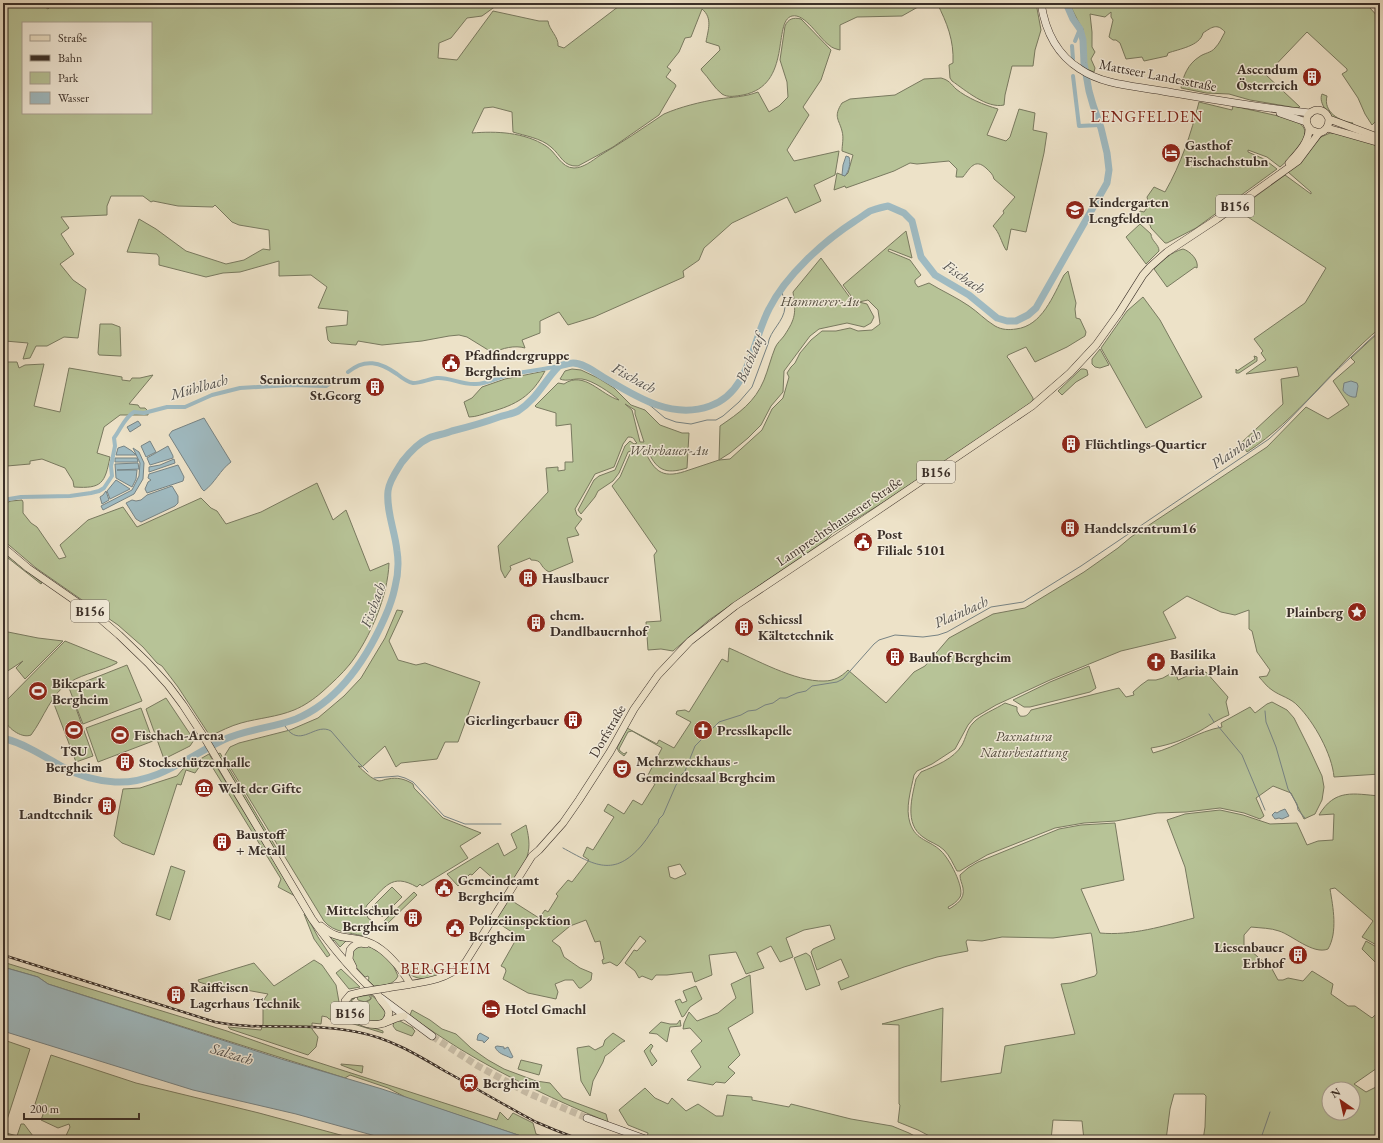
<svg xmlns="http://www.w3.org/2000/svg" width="1383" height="1143" viewBox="0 0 1383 1143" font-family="'EB Garamond',serif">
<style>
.green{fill:#b7c397;stroke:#797a60;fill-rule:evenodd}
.water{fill:#9fbac1;stroke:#778384}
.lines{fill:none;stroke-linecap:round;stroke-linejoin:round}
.stream{stroke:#778384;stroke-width:1}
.canal{stroke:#9fbac1;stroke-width:4}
.river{stroke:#9fbac1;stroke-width:7}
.secondary-tunnel{stroke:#c9bea8;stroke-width:7;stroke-dasharray:7 3.5;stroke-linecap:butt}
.secondary-casing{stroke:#3b3029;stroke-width:8}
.primary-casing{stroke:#3b3029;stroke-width:8}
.secondary{stroke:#f3ecdb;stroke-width:7}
.primary{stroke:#ede2c8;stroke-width:7}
.rail-casing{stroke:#3b3029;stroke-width:2.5}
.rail{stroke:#f3ecdb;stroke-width:1;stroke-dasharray:3;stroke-linecap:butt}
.primary-bridge-casing{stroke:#3b3029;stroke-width:8;stroke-linecap:butt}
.primary-bridge{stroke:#ede2c8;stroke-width:7}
.labels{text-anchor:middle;stroke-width:3;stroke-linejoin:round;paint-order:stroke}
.shield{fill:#f3ecdb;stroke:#72685e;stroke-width:1}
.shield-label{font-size:13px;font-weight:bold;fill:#3b3029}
.poi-label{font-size:14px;font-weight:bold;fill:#3b3029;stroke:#f3ecdb;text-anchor:start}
.street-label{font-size:14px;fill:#3b3029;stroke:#f3ecdb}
.park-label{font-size:14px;font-style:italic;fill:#544d3f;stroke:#f3ecdb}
.water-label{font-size:15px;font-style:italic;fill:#54524f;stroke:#f3ecdb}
.quarter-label{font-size:16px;letter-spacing:1px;fill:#7a1f14;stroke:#f3ecdb}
</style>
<rect width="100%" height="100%" fill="#ede2c8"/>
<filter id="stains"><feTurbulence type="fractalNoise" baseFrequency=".005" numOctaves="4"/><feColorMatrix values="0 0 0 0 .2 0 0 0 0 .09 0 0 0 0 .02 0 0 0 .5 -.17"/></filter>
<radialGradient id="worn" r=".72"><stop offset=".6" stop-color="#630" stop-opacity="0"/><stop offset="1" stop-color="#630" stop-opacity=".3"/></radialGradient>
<g class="green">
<path d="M3,3h36l9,6 6,-6h446l-18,13 -15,2 -16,20 -12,5 -1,15 19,2 36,-49 46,10h9c1,9 11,16 10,25l6,2 59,-45h302l-23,13 -45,1 -17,8v25c-4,-1 -8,-2 -11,-5 -10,-7 -24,-32 -37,-29 -20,5 1,69 -49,79 -7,1 -15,3 -21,-1 -8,-6 -13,-16 -20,-23l-1,-2 19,-19 -1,-4 -13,-4c2,-12 7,-24 -4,-33l-11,28 -6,1 -6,14 -12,15 4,3 -5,7 9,7 1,2 -17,29 -46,32 -35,19c-15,1 -17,-11 -27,-19 -10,-9 -26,-11 -38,-15l-1,-20 -19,-5 -9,1 -12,25c24,-2 52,-1 74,13 10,6 15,22 28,22 9,0 18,-7 25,-12 22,-13 43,-27 65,-42 16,-7 36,-12 54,-15 14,-2 27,-2 40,-7l11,20 10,-6 9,-9 -1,-15 -7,-22 5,-34c3,-7 8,-9 16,-7l30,31 -10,30 -18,27 6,8 -22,35 7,11 45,-10 -4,24 -21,10 7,16 -26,12 -8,-16 -55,26 -28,25 -5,12 -16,11 1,6 -90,40 -26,8 -9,-13 -19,9v12l-18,7 3,8c-10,-3 -23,0 -32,5l-26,-16 -8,-2 -10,1 -27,5 -40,4 -24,-4 -2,4 -25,-2 -3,-3 -2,-13 21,-2 1,-14 -30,-3 9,-21 -16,-12 -32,1v-15l-39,11 -17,1 -17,4 -47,-12v-8l-2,-3 -30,-2 12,-33 17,10 30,22 40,13 18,-4 19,-11 7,1 -1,-20 -30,-5 -7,-3 -17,-17 -2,2 -35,-1 -25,-5 -2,1 -8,-6h-32l-4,10v9l-46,2 8,11 -8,6 13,20 -14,10 13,16 13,9 -8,49 -14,-1 -17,9h-11l-6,12 -7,1 5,-16 -23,-2v21h12l2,6 6,-3 19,-1 -10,42 26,6 9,-44 53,9v3l8,1 2,-3h8l13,-3 -24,29 9,1 2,3h5l3,3v4h-28l-16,12 -7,26 13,4c-5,26 -8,32 -36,30l-1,-6 -8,-13 -23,-9 -12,2v3l-23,2c-1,-7 0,-15 -1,-22 -2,-14 -6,-37 0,-49l-3,-4zM23,23h128v90h-128z"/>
<path d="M937,3h99l5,27 -6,20 -2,16h-21l-7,29 -1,10c-17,4 -39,-15 -52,-24l-2,-3 -1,-13 4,-2c1,-23 -6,-40 -16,-60z"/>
<path d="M1069,3h306l-5,5 10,11v98l-8,8 -7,-11 -7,-16 -16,-24 5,-3v-2l-40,-37 -41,43 34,32 -3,1 -47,-8 -21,-6 -23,-1 -25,-5c2,-12 7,-24 18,-31 5,-4 12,-4 16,-9 5,-5 7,-11 10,-16 -8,-9 -13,-5 -22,1 -3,13 -24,16 -35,20l-1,3 -23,5 -2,-4 -16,2 -6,-16 -4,-3h-3l-4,-3 4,-17 -2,-3v-5l-6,5 -15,-3 2,18v15l3,5 -4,7 4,9 -1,4 -8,-3 -3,-40 -5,-8z"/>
<path d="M941,78c8,2 10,6 15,11 11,9 28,16 42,20l-11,26 19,6 4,-4 9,-28 16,4 -2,17 14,3 -3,20 -18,79 -15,-3 -4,21h-1c-5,-8 -6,-17 -13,-24l11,-13 -1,-2 12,-14 -21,-18c-1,-5 -4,-7 -8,-11 -11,-10 -16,0 -23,9h-7l1,-8 -8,-8 -32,3 -7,-1 -16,8 -48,17 -1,-2 -11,4 3,-17 8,3 3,-3 5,-18 -11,-4c0,-6 2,-13 0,-20 -3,-12 -9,-14 0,-28l8,-4 45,-4 29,-16z"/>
<path d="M1322,94l5,2c-4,16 12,25 26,27l-1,2c-5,-2 -10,-3 -15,-5 -8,-4 -19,-17 -15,-26z"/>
<path d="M1199,102l33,8 1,-4 59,13c19,8 14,18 4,32 -5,6 -10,11 -16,16l-13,-10 -19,-7v2l16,7 13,10 -81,59 -29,15h-2l-14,-15 -1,-3 -13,-10 3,-4 4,1 5,-7 -2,-8 7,-10 11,5c16,-28 26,-58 34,-90z"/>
<path d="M1330,133c18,1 34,8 50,14v181c-47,39 -82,91 -133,124l-6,-9 42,-39 -2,-25 18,-3 -2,-9 -51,7 20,-14 -5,-7 2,-2 -9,-12 51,-36 21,-35 -89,-58 48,-35 26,19v-2l-23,-20 33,-35z"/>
<path d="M1140,224l11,10c0,7 8,10 8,17l-13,13 -20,-27z"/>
<path d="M906,231l6,27 -23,-9 -1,2 22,9 11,15 -6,5v3l3,4 11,-4c13,8 27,14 40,23 9,6 16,14 26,20 7,4 14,4 21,3 26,-3 37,-33 48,-54l4,-4 8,32 -1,6 1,9 4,1 6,13 -1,4 -18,11 -32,15 -9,-15 -18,8 -1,2 2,2 24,39v3l-45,32 -104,69 -51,31 -8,8 -116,79 -36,31 -12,-2 -13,1 -2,-28 15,-1 -7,-66 3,-4 -45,-65 8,-9 10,-23 14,-5c11,25 20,30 45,21 10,-3 20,-7 30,-10l1,-34c19,-13 35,-24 44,-46 4,-10 7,-22 11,-32 2,-5 6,-8 9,-12 12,-18 12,-23 9,-44l28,-34 30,41 3,1 -11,-15zM868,300l10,10 2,14 -8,6 -14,1 -8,-3 -14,3h-14l-11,9 -11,13 -5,10 -4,4 -4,6 2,4 -6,21 -11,11 -10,21 -32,29 -11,1 11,-7 18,-15 13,-13 10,-19 12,-14 1,-21 26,-35 9,-7 28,-6 17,4 7,-4 3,-6 -7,-13 -8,-2z"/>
<path d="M1183,249c7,2 16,11 14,19l-2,-1 -28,20 -13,-18c8,-8 17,-17 29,-20z"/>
<polygon points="1143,297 1160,320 1202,397 1146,428 1101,348 1127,311"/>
<polygon points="100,324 112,324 120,327 121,356 99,355 98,353"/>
<path d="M1380,331v443l-46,3c-2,-23 -20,-55 -36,-71 -7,-8 -18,-10 -26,-16 -5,-3 -9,-9 -13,-13l8,-1 3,-6 -13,-18 -5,-21 -3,-2v-19l-14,5 -14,-3 -34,-16 -24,16 13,26 -55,13 -71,29 -54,25 -22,13 -6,7 -13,24 -23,15 -15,7 -3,4c-3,15 -9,33 -4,48 6,18 20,17 31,28 8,7 24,37 19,46 -3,5 -8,8 -12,10l1,2c8,-5 16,-10 14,-21 -1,-5 -3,-8 -3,-13l8,-7 10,-6 81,-33 22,-4 34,-2 9,57 -43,9 19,44c31,3 64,-7 94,-15l-9,-51 -18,-47 18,-6 35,-4 23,5 27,9 27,-1 10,22 11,-4 15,-1 1,-26 -15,1c16,-27 35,-21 61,-19v151l-18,-10 11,-16 -38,-33 -5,1c3,18 8,43 -2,60 -15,6 -36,-14 -49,-18 -8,-3 -19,-3 -28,-4l-7,8v10l28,24 6,11h5l5,-2 15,3 9,-10 21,13 -2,10 17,12h7l17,12 8,-8v56l-26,18 12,8 14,-7v55h-177l2,-13 1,-31 -2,-2h-30l-4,15 -4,31h-82l-2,-19 -29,-1 -2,20h-114l-19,-10 -20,-8 2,-17 -1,-1v-79l-17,-1 61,-16 -2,74 60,-9 4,-27 70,-12 -14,-50 10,-1 24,-7 2,-3 -5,-36 -1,-4 -38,5 -51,-1 -20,4 -15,-1 -1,2 2,9 -31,6 -33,10 -63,23 -3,-8 11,-5 -8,-18 -24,11 -6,-18 2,-3 22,-10 -5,-14 -26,5 -18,8 7,19 -13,5 -9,-16 -14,7 7,15 -18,6 -10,-22 -27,3 3,20 -17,7 -3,-10 -25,3h-11l-4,5 -10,-4 -3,2 -4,-7 -10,-8 9,-13 3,1 9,-10 -6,-5 -20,27 -3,3 -7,-4 -7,2 -1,-4 2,-1 -4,-18 -5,1 -9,-22 -16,6 -18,15 8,6 4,10 16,11 12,5 -1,7 -10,8h-2l-6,-8h-8l-10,4 3,8 -2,7 -28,-6 -25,-14 3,-8 -1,-3 -4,-2 17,-30 -23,-15 14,-22 30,19 6,-8 3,2 10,-16 -2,-2 12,-14 4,2 17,-22 -6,-4 4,-9 6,3 21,-33 -10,-6 4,-7 16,10 9,-14 9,5 13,-21 -9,-5 16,-31 -30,-17 -4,1 -9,17 1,2 4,3 3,-2 -3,4 -5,-4 -2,-4 10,-20 30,16 2,-4 15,8 17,-26 -15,-8 1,-3 8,-1 4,2 33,-53 6,3 1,-14c26,11 66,34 95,33 10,0 17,-4 24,-11l38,33 28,-31 11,-6 24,-28 44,-24 32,-6 59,-36 34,-24 13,-11 136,-90 39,-40 22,12 21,-14 -16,-24 22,-19 -4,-4zM680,864l6,10 -11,5 -5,-2 -2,-10zM1329,1089h24v24h-24z"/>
<polygon points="1100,349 1109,365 1100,368 1095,367 1092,364 1092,359"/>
<polygon points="1254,356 1257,357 1257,361 1239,373 1236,373 1236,369 1237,371 1255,359"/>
<path d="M572,369l9,1 17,8 16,10 17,17 14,5 15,15 22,8h7l-2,35c-22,7 -31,2 -40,-19l-6,-2 -13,5 -9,21 -6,8 -15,10 -3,6 -14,17 -3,-4 16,-30 5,-4 16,-6 10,-24 5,-5 4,3 3,-1c-4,-3 -1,-6 -9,-6l-5,7 -9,23 -19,7 -20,35 2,6 5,4 -7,9 4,7 -12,3 6,24 -24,10c-11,-6 -5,-12 -18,-12l-1,-2 -20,8 1,3 -6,9 -4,-8 -3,-24 50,-54 -2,-24 12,-1v4l7,-1v-8h8l-2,-38 -15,2v-13l-20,-6 -1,-1 23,-23 6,1c20,-14 37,11 55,16 -8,-7 -27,-20 -37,-21 -8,-1 -15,3 -22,0l5,-8zM625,404l10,6v4l9,28h-4l-8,-32z"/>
<polygon points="1081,369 1084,369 1087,370 1088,375 1076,382 1062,395 1058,391"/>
<path d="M545,371c-13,25 -29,34 -55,41 -7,2 -14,5 -21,5l-5,-15 8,-4 10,-11 23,-8z"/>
<path d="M317,483l16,37 13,-10 24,61 19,-8c-1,33 -19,75 -39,101 -8,10 -18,19 -28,28 -8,7 -18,14 -28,18 -17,7 -35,8 -53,13 -11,3 -20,8 -31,13l-32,-49 -16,-21 -5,-3 -14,-16 -25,-22 -82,-57 -33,-28v-36l8,-3 11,-1 1,2v11l8,10 6,4 22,32 7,-2 -6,-12 28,-25 35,-13 14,20 64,-29 10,10 6,3 9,13 35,-12z"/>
<polygon points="3,552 42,583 41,584 3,554"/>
<path d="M397,610l6,1 -14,30 9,19 18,5 9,-2 55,19 -22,60h-13l-8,17 -36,4 -5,4 -11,-21 -23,21 -4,-1c6,5 13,13 21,15 3,0 6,-2 9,-2 9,-2 17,0 25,5l1,4 29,30 38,15 -21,13 8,12 -46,28 -2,-2 -3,3c-26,-15 -32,1 -50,18l-2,4 3,9 4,3 -9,11v4c-14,-4 -29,-3 -39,-15l-94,-154 -5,-12 5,-8 9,-4 51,-13 28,-12 26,-22 17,-18 24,-40z"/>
<polygon points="3,631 38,638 63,641 25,679 16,668 23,661 3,674"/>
<path d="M65,641l52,21v1c-15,8 -32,10 -47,19 -19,11 -26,36 -39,53 -10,4 -25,-8 -28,-18 -1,-3 0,-9 0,-13z"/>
<polygon points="127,665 142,701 83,724 69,688"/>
<polygon points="1089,666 1096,688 1090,692 1030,707 1024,707 1013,700 1050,682"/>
<path d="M1175,671l3,9 16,-7 4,2 8,-3 22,25 -2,5 3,13c-14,5 -25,15 -39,21 -12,6 -26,10 -39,12l2,5c24,-6 45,-22 69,-26l-1,-4 29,-16 5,6 12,-9 5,-2 15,8 7,8 15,30 13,28 2,11 -2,13 -7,14 -11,5 -13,-26 -18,-7 -17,12 8,18 -4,3 -16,-6 -24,-5 -34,4 -29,1 -41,8 -32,2 -29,5 -68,27 -19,11 -8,5h-3c-4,-7 -7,-15 -13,-21 -6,-6 -15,-8 -21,-13 -19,-13 -11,-40 -7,-58l5,-7c14,-6 33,-13 41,-27 4,-7 5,-16 11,-22 7,-8 23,-14 32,-20l12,4v4l3,5c6,1 8,-1 11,-6l88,-22 7,9 8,-2 -1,-3 8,-7 7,-5h8l7,-2z"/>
<polygon points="72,697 93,756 76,762 54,704"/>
<polygon points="166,698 194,740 190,746 164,759 146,709"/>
<polygon points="141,708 153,741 98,762 86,728"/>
<polygon points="220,753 277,849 275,850 218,754"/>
<polygon points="209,754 295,896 278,887 281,879 208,760 202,763 195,773 186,770 181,785 177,784 154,855 122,843 114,836 123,789 140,788 177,776 183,769"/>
<path d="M526,825c8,31 -1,37 -17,62l-10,-9 -3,3 -16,-14 -8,8 -2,-1 -12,12 -11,-12 51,-31 6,13 13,-8 -6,-14z"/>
<polygon points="171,866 185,871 170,920 156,915"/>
<polygon points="392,887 402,897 382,917 372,907"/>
<polygon points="414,892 417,895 387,924 384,921"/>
<polygon points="305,913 318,937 330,955 327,957 314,939 304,914"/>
<path d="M349,935c29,3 36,17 56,35 6,0 5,2 10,3 6,2 13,1 18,-1l-1,-3 4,2 1,4c-3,4 -7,4 -11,4 -22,0 -30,-21 -45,-32 -10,-7 -21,-9 -33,-11z"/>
<polygon points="330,937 346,940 346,941 340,947 334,940 333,941"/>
<polygon points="1366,941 1380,949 1379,966 1362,949"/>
<path d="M365,945l13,5 15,15 5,11c-4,9 -15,10 -24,10l-6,-6 1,-2 -1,-2 -3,1 -12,-13 -2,-11 3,-6z"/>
<polygon points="806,953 810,956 820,985 806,990 794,958"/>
<polygon points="314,960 322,965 336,985 339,1002 344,1015 344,1018 383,1031 383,1033 347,1022 329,1019 327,1017 322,1016 321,1024 312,1023 312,1029 318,1037 316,1047 308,1055 230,1029 228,1027 261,1030 263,1024 263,1001 268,994 235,988 224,990 199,982 198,980 254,963 274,986"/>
<polygon points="3,962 227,1031 295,1055 497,1120 500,1112 508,1120 513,1113 533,1123 536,1134 555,1140 533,1140 407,1098 388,1088 350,1075 345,1078 48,984 38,977 3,967"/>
<polygon points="341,969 360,987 349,989 336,973"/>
<polygon points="750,975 753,1013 728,1028 740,1055 728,1067 735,1073 725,1083 716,1082 713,1085 687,1080 701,1067 691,1051 702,1041 690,1028 683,1029 684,1023 689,1012 697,1021 718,1013 736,998 731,984"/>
<polygon points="696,986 702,999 690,1007 684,1016 682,1017 675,1001 680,999 682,1003 687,1001 683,991"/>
<path d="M370,994l13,11 4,6 -3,8c-11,6 -31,-1 -35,-13l3,-7 3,-1 -4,3c7,5 14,3 20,-2l-6,3 -7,-2 -1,-3 12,-2 2,4v-3z"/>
<path d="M412,1010l18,10 12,9 14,5 15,14 17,12 16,9 32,12 14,2 13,15 43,16 2,8c-51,-21 -100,-44 -148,-73 -17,-11 -34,-21 -50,-34z"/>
<polygon points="398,1020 413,1028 413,1029 415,1031 412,1036 396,1030 393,1026 394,1021"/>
<polygon points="680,1020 681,1026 670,1027 667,1042 657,1034 649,1033 661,1022 670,1024 677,1024"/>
<path d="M613,1033l12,8c-6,2 -13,11 -20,15l-2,6 -10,19 -3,15 -9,-15 -4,-33 12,-2 6,4 8,-4 2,-6z"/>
<polygon points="4,1040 30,1049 3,1132 17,1136 21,1124 24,1124 33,1136 45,1140 3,1140"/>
<polygon points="651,1044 653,1046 650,1051 657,1061 652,1066 644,1051"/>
<polygon points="51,1055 136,1083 259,1113 359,1140 64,1140 70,1127 69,1124 58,1128 41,1120 45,1109 35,1104"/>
<polygon points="521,1060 542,1065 539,1075 518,1069"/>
<polygon points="341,1064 363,1066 362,1073 341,1065"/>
<polygon points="645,1088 655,1098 668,1104 672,1098 686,1111 698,1104 716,1116 723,1116 727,1095 752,1097 752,1100 789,1107 791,1104 851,1119 892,1126 909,1133 922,1140 660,1140 647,1137 648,1133 628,1125 619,1110"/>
</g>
<g class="water">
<path d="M846,156l3,1c2,6 0,14 -4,19l-3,-1 1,-10z"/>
<path d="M1351,381l6,2 1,3 -2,11c-5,1 -11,-3 -13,-7l1,-7z"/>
<path d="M204,418l27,44c-11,8 -16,21 -27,29l-2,-2 -33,-54 3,-4z"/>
<polygon points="138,421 141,425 130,432 127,427"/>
<polygon points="150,441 156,452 146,457 141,446"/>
<polygon points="124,446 132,451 136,455 116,455 118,448"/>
<polygon points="168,446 173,456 173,458 150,465 147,458"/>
<polygon points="133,448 139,452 144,463 143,479 134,494 103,510 101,506 132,490 139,476 140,463"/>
<polygon points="115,458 137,458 138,462 115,462"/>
<polygon points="174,459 175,463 149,472 149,467 160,465"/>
<polygon points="138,463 139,469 117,470 137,470 136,479 132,487 116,478 115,464"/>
<polygon points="178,465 184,477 183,481 147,493 145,489 148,482 151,480 148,478 149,474"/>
<polygon points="116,480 130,489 110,499 107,491"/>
<polygon points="172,486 178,496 178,503 175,506 141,522 136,519 126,503 132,500 136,501 141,500 147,495"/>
<polygon points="106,491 109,500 102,504 100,497 103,495"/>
<polygon points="1285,809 1289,816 1282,819 1279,818 1275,819 1272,815 1275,812 1277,813 1280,811"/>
<polygon points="3,967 38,977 48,984 281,1059 382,1089 533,1140 390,1140 296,1114 193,1090 3,1031"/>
<polygon points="480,1033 489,1038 484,1043 483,1041 477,1040 478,1035"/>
<path d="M497,1046l7,1v2l4,-2 5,10 -2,1c-6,-3 -13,-4 -16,-11z"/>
</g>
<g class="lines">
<g class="stream">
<path d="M646,402l19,16 11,4 15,2 16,-4h9l7,-4 16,-14 13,-15 16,-43c2,-14 16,-22 17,-37 0,-6 -3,-13 -4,-19"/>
<polyline points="1265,711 1266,722 1276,747 1288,789 1297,804 1298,810 1305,818"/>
<polyline points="1209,714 1214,722"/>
<path d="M283,723c2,3 5,8 8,10 13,10 26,-10 40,-2l24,28 13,13"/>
<polyline points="1218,726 1242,755 1265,810"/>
<polyline points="374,778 398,776 405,778 413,782 444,816 465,824 501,824"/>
<path d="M563,848c31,17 51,30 79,-3 6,-7 10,-15 16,-22l1,-4 4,-4 13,-30 3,-4 2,-6 4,-4 10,-25 24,-24 22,-7 7,-4 8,-1 9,-5 8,-2 7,-5h6l11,-5 9,-2 6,-5 25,-4 6,-3 31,-35 5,-4 16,-5 28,2 15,-2 9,-3 44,-25 32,-5 58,-36 188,-127 14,-13 53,-55 44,-41"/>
<polyline points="1258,1140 1261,1138 1270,1112"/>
</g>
<g class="canal">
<polyline points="1075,41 1080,29"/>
<polyline points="1072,46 1073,59"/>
<polyline points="1073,76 1079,126 1100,125"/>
<path d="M348,372c17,-14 32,-10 49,2 5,4 10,8 16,9 8,0 16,-4 24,-5 13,-1 24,7 39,6 10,0 21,-6 32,-9 16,-4 34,-5 51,-9"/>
<path d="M3,500l18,-3 49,-1 21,-3 8,-2 5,-3 8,-12 -1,-10 4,-20 -1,-8c7,-9 10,-20 20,-26l10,1 23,-6h18l27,-12 28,-7 50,-3 36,1 11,-7"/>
</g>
<path class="river" d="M3,738c22,6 39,17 58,28 16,9 36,15 54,16 41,2 73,-25 108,-42 23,-11 50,-12 73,-21 43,-18 71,-61 89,-102 4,-9 8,-20 10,-30 3,-12 4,-24 2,-36 -2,-20 -11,-40 -9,-60 1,-10 9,-21 14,-29 7,-9 16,-19 27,-24 7,-3 16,-4 23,-7 16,-4 31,-8 47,-14 6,-2 13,-3 19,-6 19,-12 26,-30 41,-45 4,-1 10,-3 14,-3 10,0 22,9 30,14 32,19 68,43 107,29 40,-14 42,-65 59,-97 17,-34 55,-68 86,-88 5,-3 10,-7 15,-10 6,-2 12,-4 18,-5l16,7 8,8 9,36 14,18 34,20 28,23 10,3h9l12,-6 8,-7 71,-125 2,-13 -2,-17 -6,-25 -8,-23 -4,-14 -5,-28 -1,-23 -3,-11 -7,-10 -7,-16"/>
<polyline class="secondary-tunnel" points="432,1036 478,1066 528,1093 587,1118"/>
<defs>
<g id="secondary">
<path d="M1041,3c4,27 15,51 39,66 23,16 55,17 82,22 49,8 98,17 148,22"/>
<polyline points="1280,113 1306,122"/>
<polyline points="381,998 432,1036"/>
<polyline points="587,1118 648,1140"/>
</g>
<g id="primary">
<path d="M1329,119c0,7 -3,12 -10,14l-8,-3c-15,-15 11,-30 18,-11l51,19"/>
<polyline points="1327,128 1345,133 1380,143"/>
<path d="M1289,163c9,-10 20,-21 20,-34"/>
<path d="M3,547l25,21 69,48 22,19 29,28 20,22 15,20 21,32 108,182c20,28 40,53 66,76 4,11 18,14 6,28"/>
<path d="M321,926c15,13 22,10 40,14 16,4 26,13 37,26 4,6 9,11 12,18"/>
<path d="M353,967l-4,-8 1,-9c4,-6 10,-8 16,-6"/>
<path d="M387,988c30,-6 54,-4 78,-25l67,-107 7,-6 24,-27 16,-23 31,-48 24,-43 24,-34 32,-34 45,-35 133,-89 164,-111 38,-33 26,-28 23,-32 24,-38 7,-8 17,-15 50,-33 81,-58 21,-28"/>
<path d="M362,992l-12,3 -5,6c-1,15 22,26 35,23 9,-2 16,-7 24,-8"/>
</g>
</defs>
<use href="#secondary" class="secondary-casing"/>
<use href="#primary" class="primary-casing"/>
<use href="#secondary" class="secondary"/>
<use href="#primary" class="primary"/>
<defs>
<path id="rail" d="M3,955l212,67c47,9 96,0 142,10 32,6 59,22 86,38 31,17 61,35 93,52l19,8 26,10"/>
</defs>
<use href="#rail" class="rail-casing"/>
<use href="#rail" class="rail"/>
<defs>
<polyline id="primary-bridge" points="362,992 387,988"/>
</defs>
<use href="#primary-bridge" class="primary-bridge-casing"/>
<use href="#primary-bridge" class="primary-bridge"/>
</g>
<defs>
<symbol id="building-disc" viewBox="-11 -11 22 22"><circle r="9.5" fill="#8f2418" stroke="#f3ecdb"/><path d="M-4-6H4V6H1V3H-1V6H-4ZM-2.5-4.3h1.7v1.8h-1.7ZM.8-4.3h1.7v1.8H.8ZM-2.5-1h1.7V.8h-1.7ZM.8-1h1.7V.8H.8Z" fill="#fff"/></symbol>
<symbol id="hotel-disc" viewBox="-11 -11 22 22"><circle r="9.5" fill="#8f2418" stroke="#f3ecdb"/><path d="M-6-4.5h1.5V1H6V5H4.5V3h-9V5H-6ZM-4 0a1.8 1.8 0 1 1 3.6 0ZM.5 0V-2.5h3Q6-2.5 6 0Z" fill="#fff"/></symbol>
<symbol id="school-disc" viewBox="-11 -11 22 22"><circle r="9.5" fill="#8f2418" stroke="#f3ecdb"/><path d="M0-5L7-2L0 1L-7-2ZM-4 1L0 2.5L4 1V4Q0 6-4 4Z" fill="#fff"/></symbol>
<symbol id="civic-disc" viewBox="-11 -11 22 22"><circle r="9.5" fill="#8f2418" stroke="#f3ecdb"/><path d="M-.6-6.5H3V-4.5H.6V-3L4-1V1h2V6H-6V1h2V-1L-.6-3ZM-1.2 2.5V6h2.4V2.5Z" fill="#fff"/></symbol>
<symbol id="sight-disc" viewBox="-11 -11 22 22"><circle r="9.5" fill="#8f2418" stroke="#f3ecdb"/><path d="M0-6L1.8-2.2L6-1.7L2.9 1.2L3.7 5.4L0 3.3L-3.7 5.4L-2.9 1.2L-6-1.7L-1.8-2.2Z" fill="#fff"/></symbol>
<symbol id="church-disc" viewBox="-11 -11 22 22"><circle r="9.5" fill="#8f2418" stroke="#f3ecdb"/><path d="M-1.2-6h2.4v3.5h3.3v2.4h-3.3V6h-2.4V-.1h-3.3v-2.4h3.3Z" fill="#fff"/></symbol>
<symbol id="stadium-disc" viewBox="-11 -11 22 22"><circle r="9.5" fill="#8f2418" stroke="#f3ecdb"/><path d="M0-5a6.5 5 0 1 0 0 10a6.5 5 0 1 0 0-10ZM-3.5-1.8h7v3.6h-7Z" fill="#fff"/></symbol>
<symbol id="theatre-disc" viewBox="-11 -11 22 22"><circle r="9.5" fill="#8f2418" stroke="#f3ecdb"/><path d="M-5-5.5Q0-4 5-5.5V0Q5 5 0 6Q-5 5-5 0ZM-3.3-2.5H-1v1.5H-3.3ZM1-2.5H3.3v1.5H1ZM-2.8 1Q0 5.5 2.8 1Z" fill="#fff"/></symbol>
<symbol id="museum-disc" viewBox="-11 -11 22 22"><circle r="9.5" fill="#8f2418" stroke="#f3ecdb"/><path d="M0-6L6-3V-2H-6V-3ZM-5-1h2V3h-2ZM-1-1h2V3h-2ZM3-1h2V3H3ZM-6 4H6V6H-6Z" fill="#fff"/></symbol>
<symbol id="station-disc" viewBox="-11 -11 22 22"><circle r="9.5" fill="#8f2418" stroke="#f3ecdb"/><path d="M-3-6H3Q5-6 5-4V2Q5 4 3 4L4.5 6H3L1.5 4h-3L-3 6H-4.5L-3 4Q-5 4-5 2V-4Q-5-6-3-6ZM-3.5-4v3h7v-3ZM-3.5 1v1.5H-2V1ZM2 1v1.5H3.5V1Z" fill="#fff"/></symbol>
</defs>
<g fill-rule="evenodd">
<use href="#building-disc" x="1301" y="66" width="22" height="22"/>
<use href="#hotel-disc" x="1160" y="142" width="22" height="22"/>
<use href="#school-disc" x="1064" y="199" width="22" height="22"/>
<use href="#civic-disc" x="440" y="352" width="22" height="22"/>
<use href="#building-disc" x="364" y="376" width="22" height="22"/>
<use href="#building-disc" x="1060" y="433" width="22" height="22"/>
<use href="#building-disc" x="1059" y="517" width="22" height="22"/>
<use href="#civic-disc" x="852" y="531" width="22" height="22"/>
<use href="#building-disc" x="517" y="567" width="22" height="22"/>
<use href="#sight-disc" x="1346" y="601" width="22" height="22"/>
<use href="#building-disc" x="525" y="612" width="22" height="22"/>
<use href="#building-disc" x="733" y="616" width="22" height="22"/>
<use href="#building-disc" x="884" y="646" width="22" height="22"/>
<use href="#church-disc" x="1145" y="651" width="22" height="22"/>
<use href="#stadium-disc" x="27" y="680" width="22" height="22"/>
<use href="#building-disc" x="562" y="709" width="22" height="22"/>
<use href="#stadium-disc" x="63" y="719" width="22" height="22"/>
<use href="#church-disc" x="692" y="719" width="22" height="22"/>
<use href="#stadium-disc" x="109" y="724" width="22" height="22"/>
<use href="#building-disc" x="114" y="751" width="22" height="22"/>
<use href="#theatre-disc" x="611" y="758" width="22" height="22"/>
<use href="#museum-disc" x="193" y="777" width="22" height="22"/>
<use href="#building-disc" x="96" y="795" width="22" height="22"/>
<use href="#building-disc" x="211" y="831" width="22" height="22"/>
<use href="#civic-disc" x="433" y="877" width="22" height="22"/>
<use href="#building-disc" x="402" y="907" width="22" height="22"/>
<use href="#civic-disc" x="444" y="917" width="22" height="22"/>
<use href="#building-disc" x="1287" y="944" width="22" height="22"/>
<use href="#building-disc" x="165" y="984" width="22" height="22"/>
<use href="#hotel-disc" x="480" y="998" width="22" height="22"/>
<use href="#station-disc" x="458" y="1072" width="22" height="22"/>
</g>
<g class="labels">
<g class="shield">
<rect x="1216" y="195" width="38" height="22" rx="3"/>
<rect x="917" y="461" width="38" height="22" rx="3"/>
<rect x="71" y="600" width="38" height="22" rx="3"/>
<rect x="331" y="1002" width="38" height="22" rx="3"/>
</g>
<g class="shield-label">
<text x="1235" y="211">B156</text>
<text x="936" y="477">B156</text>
<text x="90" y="616">B156</text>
<text x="350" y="1018">B156</text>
</g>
<g class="poi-label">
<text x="1298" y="74" text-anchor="end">Ascendum<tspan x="1298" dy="16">Österreich</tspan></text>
<text x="1185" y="150">Gasthof<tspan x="1185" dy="16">Fischachstubn</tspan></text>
<text x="1089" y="207">Kindergarten<tspan x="1089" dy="16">Lengfelden</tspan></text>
<text x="465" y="360">Pfadfindergruppe<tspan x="465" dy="16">Bergheim</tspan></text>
<text x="361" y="384" text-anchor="end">Seniorenzentrum<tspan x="361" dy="16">St.Georg</tspan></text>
<text x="1085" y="449">Flüchtlings-Quartier</text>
<text x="1084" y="533">Handelszentrum16</text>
<text x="877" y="539">Post<tspan x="877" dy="16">Filiale 5101</tspan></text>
<text x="542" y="583">Hauslbauer</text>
<text x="1343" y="617" text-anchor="end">Plainberg</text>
<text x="550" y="620">ehem.<tspan x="550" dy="16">Dandlbauernhof</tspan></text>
<text x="758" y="624">Schiessl<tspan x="758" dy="16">Kältetechnik</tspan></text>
<text x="1170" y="659">Basilika<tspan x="1170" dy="16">Maria Plain</tspan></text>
<text x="909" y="662">Bauhof Bergheim</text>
<text x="52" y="688">Bikepark<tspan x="52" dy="16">Bergheim</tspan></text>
<text x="559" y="725" text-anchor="end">Gierlingerbauer</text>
<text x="717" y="735">Presslkapelle</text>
<text x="134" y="740">Fischach-Arena</text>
<text x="74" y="756" text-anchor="middle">TSU<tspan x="74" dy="16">Bergheim</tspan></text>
<text x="636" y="766">Mehrzweckhaus -<tspan x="636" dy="16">Gemeindesaal Bergheim</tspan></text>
<text x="139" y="767">Stockschützenhalle</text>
<text x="218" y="793">Welt der Gifte</text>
<text x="93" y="803" text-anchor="end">Binder<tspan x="93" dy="16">Landtechnik</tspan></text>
<text x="236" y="839">Baustoff<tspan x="236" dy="16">+ Metall</tspan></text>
<text x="458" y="885">Gemeindeamt<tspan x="458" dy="16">Bergheim</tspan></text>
<text x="399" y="915" text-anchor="end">Mittelschule<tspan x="399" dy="16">Bergheim</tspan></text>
<text x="469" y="925">Polizeiinspektion<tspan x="469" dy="16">Bergheim</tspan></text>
<text x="1284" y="952" text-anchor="end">Liesenbauer<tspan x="1284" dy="16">Erbhof</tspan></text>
<text x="190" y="992">Raiffeisen<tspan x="190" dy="16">Lagerhaus Technik</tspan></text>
<text x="505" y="1014">Hotel Gmachl</text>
<text x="483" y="1088">Bergheim</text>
</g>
<g class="street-label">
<text transform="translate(1158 75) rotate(11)" y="5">Mattseer Landesstraße</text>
<text transform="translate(839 521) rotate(-34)" y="5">Lamprechtshausener Straße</text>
<text transform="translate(607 731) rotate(-60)" y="5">Dorfstraße</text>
</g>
<g class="park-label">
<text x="820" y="306">Hammerer-Au</text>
<text x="669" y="455">Wehrbauer-Au</text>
<text x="1024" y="741">Paxnatura<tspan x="1024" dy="16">Naturbestattung</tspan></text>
</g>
<g class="water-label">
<text transform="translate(964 277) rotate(35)" y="5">Fischach</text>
<text transform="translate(750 358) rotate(-67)" y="5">Bachlauf</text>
<text transform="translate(634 378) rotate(29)" y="5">Fischach</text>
<text transform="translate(199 387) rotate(-16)" y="5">Mühlbach</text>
<text transform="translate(1236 449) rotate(-35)" y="5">Plainbach</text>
<text transform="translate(373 605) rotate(-70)" y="5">Fischach</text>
<text transform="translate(961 612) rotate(-24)" y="5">Plainbach</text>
<text transform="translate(232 1054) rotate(17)" y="5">Salzach</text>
</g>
<g class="quarter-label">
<text x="1147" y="122">LENGFELDEN</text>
<text x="446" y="974">BERGHEIM</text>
</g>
</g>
<rect width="1383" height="1143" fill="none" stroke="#ede2c8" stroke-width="16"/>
<rect x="4" y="4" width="1375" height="1135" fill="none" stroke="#3b3029" stroke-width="2"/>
<rect x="8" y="8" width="1367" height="1127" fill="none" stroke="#3b3029"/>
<rect x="22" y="22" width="130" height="92" fill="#f3ecdb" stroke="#a9a194"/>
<rect x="30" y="35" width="20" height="6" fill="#ede2c8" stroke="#a9a194"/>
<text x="58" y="42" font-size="12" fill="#3b3029">Straße</text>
<rect x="30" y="55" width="20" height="6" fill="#3b3029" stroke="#a9a194"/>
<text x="58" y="62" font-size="12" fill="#3b3029">Bahn</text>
<rect x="30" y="72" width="20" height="12" fill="#b7c397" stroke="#a9a194"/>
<text x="58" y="82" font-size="12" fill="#3b3029">Park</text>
<rect x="30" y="92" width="20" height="12" fill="#9fbac1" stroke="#a9a194"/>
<text x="58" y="102" font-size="12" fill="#3b3029">Wasser</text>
<g transform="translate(1341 1101) rotate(326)"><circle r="19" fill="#f3ecdb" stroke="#a9a194"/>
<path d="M0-3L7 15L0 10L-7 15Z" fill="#8f2418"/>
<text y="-6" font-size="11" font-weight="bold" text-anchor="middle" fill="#3b3029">N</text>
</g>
<path d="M24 1113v6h115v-6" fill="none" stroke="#3b3029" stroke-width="2"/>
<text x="30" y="1113" font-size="12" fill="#3b3029" stroke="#f3ecdb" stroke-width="3" paint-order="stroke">200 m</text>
<rect width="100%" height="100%" filter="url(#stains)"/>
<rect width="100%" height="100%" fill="url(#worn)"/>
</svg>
